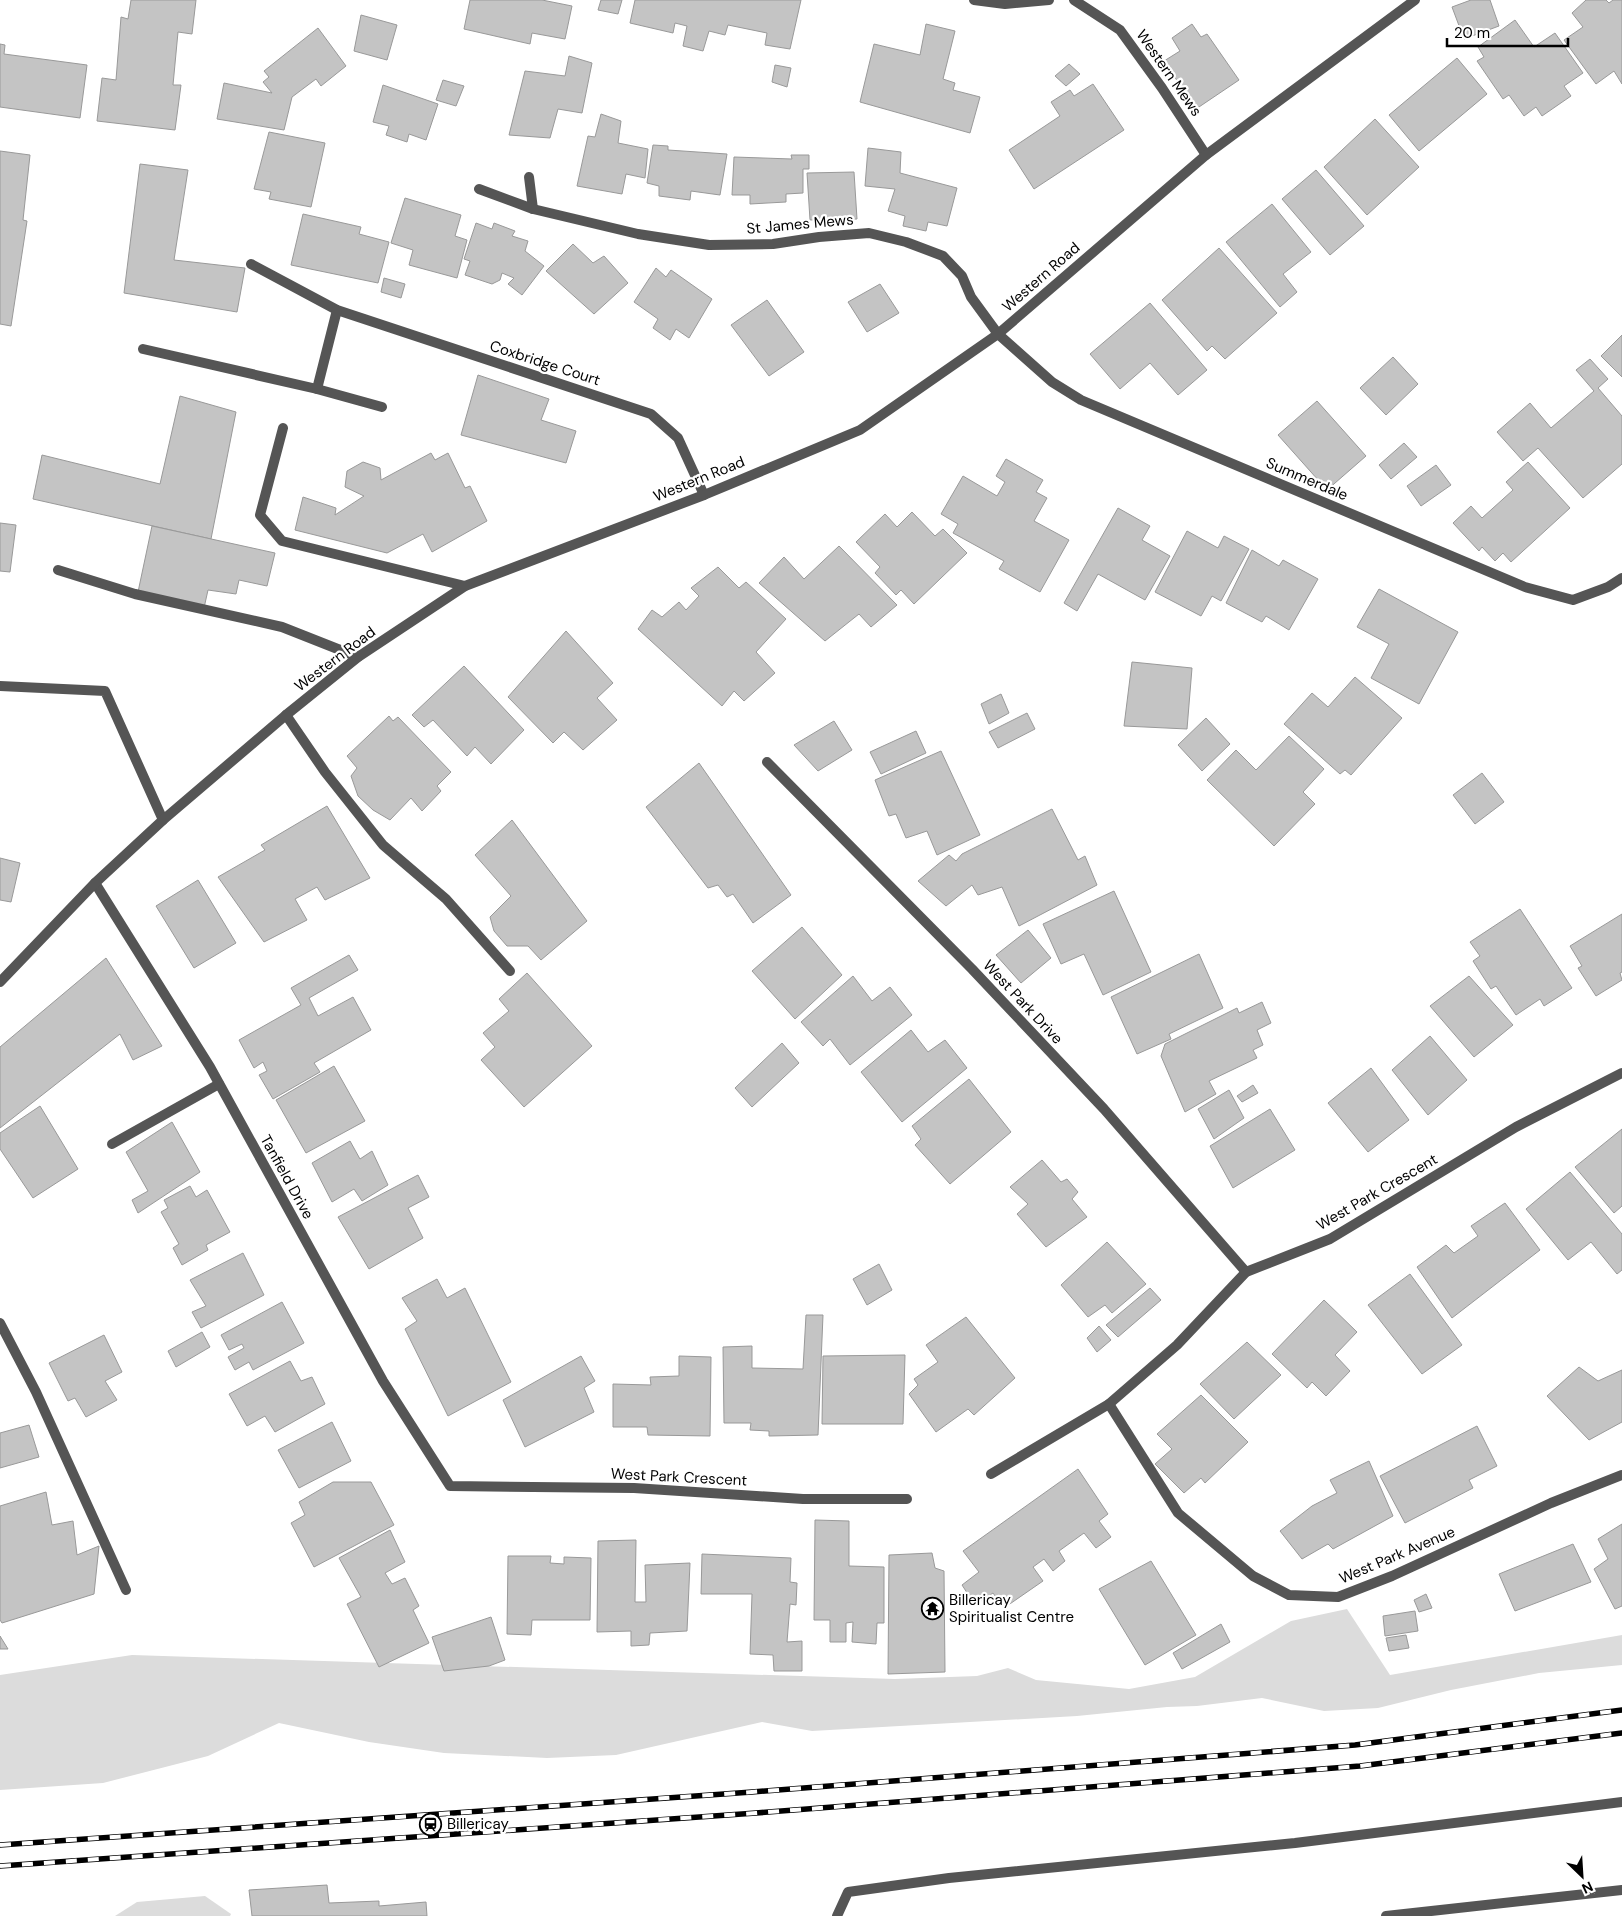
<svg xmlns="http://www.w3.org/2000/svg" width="1622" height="1916" viewBox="0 0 1622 1916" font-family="'DM Sans',sans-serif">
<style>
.green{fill:#dcdcdc}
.building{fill:#c4c4c4;stroke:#999}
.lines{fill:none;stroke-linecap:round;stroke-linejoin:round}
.service{stroke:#555;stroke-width:10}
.minor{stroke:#555;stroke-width:10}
.tertiary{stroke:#555;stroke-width:10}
.rail-casing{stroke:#000;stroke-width:5.5}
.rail{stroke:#fff;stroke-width:4;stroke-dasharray:11;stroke-linecap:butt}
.labels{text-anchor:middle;stroke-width:4.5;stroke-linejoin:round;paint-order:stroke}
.street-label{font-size:15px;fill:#000;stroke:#fff}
.poi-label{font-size:15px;fill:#000;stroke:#fff;text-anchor:start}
</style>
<rect width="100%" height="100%" fill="#fff"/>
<g class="green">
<polygon points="1347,1609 1390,1675 1622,1635 1622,1665 1539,1673 1451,1690 1378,1708 1324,1711 1262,1698 1197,1706 1167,1707 1077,1716 812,1731 762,1722 616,1755 547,1758 444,1753 369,1742 279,1723 208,1756 103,1783 0,1790 0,1675 132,1655 895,1679 977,1676 1008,1668 1036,1680 1129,1689 1195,1677 1291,1621"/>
<polygon points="205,1896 231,1914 230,1916 115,1916 137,1902"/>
</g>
<g class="building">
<polygon points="131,0 196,0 192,34 178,32 173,85 181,85 175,130 97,121 102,78 116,80 121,17 128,19"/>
<polygon points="470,0 542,0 572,6 565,39 532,33 530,44 464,29"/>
<polygon points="601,0 622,0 618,14 598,10"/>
<polygon points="635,0 801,0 790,49 765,45 767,33 728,25 725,35 709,31 703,51 683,46 687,26 675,23 673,33 630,23"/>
<polygon points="1471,0 1490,0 1499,26 1464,39 1452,7"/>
<polygon points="1586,0 1606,0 1609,3 1613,0 1622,0 1622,84 1614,71 1596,84 1564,40 1583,27 1572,13"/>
<polygon points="361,15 397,25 387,60 354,51"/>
<polygon points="1515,20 1534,47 1555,33 1583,73 1564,86 1571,96 1542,116 1536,107 1524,116 1509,95 1503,99 1477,61 1484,57 1478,47"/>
<polygon points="926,24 955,31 943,79 955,83 953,90 980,97 970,133 860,102 874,44 920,55"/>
<polygon points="1192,24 1201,37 1207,34 1239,80 1196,109 1164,61 1180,51 1172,38"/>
<polygon points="318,28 346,66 321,86 316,79 292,97 284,130 217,119 224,83 272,93 263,82 269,77 264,71"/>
<polygon points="0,44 5,45 4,54 87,65 80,118 0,107"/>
<polygon points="569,56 592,63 582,113 558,109 550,138 509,135 525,71 565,76"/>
<polygon points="1457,58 1487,94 1419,151 1389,115"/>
<polygon points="1069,64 1080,74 1066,86 1055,76"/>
<polygon points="775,65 791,68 787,87 772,82"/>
<polygon points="443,80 464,86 456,106 436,100"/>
<polygon points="1093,84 1124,130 1034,189 1009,150 1060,116 1051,102 1070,90 1074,96"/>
<polygon points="383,85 438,104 426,140 409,134 407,142 386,135 389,126 373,122"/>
<polygon points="601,114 621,121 618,143 648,149 645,178 626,174 622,194 577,186 588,136 595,137"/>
<polygon points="1375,119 1419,167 1367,215 1324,167"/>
<polygon points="269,132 325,143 311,207 269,199 271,192 254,189"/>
<polygon points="653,145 668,146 668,150 727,154 720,195 691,191 690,200 659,196 659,186 647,183"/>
<polygon points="868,148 901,152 900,173 957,188 947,226 928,222 926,231 903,226 905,216 888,211 895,189 865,186"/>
<polygon points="0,151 30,155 23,220 27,221 11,326 0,324"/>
<polygon points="791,155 809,155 809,169 803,169 803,193 786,194 786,202 750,204 750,195 732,195 734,157 792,159"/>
<polygon points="140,164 188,170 174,260 245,268 237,312 124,293"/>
<polygon points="1316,170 1364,226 1330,255 1282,199"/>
<polygon points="854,172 857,219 810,220 807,173"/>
<polygon points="405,198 461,215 455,236 467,240 457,278 409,265 413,250 391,243"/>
<polygon points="1272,204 1311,252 1283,274 1297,292 1280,307 1226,242"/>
<polygon points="303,214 361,227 359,234 389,242 378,283 291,265"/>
<polygon points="476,223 492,229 494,223 515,231 512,236 528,241 525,251 544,266 522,295 508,284 514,278 502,273 500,280 492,284 465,275 470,261 464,259"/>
<polygon points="573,244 593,263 604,256 628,283 594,314 546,271"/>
<polygon points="1219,248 1277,313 1225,359 1212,346 1207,351 1162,300"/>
<polygon points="656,268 666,277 671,270 712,299 689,338 676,329 670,340 653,328 658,319 634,302"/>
<polygon points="384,278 405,284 401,298 381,292"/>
<polygon points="880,284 899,313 867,332 848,302"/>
<polygon points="767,300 804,352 769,376 731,325"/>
<polygon points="1150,303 1207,370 1178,395 1150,363 1120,389 1090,354"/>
<polygon points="1622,335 1622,377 1601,356"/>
<polygon points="1393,357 1418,384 1386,415 1360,388"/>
<polygon points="1590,359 1608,379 1598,388 1622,416 1622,464 1583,498 1538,448 1523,461 1497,432 1530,403 1551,428 1594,391 1576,370"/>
<polygon points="478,375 549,399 541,420 576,431 566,463 461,435"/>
<polygon points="180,396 236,412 211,539 33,499 42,455 160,484"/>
<polygon points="1317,401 1366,456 1327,490 1278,435"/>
<polygon points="1404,443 1417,457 1391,479 1379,465"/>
<polygon points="431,453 435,460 448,453 465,488 470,486 487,521 432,552 423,534 387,553 295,530 303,497 336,508 335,515 364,496 345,487 347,471 363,462 380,468 381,480"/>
<polygon points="1006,459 1043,480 1036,492 1047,498 1034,521 1069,540 1040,592 999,569 1004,561 953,533 958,524 941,514 963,476 997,496 1005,482 996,476"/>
<polygon points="1528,462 1570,508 1511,562 1503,553 1495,561 1482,547 1479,551 1453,523 1471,506 1482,518 1513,490 1506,482"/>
<polygon points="1436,465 1451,485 1421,506 1407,486"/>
<polygon points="1118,508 1150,526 1142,540 1170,556 1145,600 1098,574 1077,611 1064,603"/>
<polygon points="912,512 935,536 943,529 967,553 914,604 901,590 896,595 875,573 880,567 856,542 885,514 897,527"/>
<polygon points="0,523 16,525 10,572 0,571"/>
<polygon points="152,526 275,553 267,586 239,580 236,594 208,590 204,608 138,592"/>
<polygon points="1187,531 1218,548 1224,536 1249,549 1221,601 1212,596 1201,616 1155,592"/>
<polygon points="839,546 897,605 871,627 859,614 825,641 759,583 784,557 804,579"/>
<polygon points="1252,550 1279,566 1283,560 1318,579 1289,630 1266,616 1262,622 1226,603"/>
<polygon points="718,567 739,588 746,582 786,619 756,652 775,673 744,701 734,691 722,706 638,629 652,610 662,617 679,602 686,610 699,596 691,588"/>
<polygon points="1379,589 1458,632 1419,704 1371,678 1389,644 1357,627"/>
<polygon points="566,631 613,683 597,698 617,720 583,750 564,732 553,743 508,697"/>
<polygon points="1132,662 1192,668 1187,729 1124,726"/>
<polygon points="464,666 524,730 491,764 475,747 467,756 433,720 424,727 412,715"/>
<polygon points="1355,677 1402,718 1351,775 1345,770 1340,774 1284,724 1312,693 1328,707"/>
<polygon points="1001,694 1009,713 989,724 981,704"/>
<polygon points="1027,713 1035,729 998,748 989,732"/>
<polygon points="389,716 393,721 398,717 451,772 437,786 441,791 422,811 411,798 390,820 373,810 358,796 351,776 357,768 347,756"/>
<polygon points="1206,718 1230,744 1202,771 1178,745"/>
<polygon points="834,721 852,750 818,771 794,745"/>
<polygon points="916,731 926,753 881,774 870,752"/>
<polygon points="1289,736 1324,769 1303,792 1315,804 1274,846 1207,780 1236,750 1256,770"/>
<polygon points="941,751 980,835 937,855 927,831 906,838 896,814 889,816 875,780"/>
<polygon points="699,763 791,895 753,923 733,894 727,897 718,885 708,888 646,807"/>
<polygon points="1482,773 1504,802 1475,824 1453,795"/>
<polygon points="327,806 370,878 325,900 317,887 295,899 307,920 264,942 218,877 265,850 261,845"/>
<polygon points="1052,809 1078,860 1085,856 1097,885 1019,926 1002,887 978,895 972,885 946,906 918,881 949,855 956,861 962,854"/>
<polygon points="512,820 587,921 541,960 528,946 507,946 494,931 490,917 511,896 475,855"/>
<polygon points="0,858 20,863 11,902 0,900"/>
<polygon points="198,880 236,943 194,968 156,906"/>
<polygon points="1114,891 1151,972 1103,995 1084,954 1061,964 1043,924"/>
<polygon points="1520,909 1572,988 1544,1006 1540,999 1516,1015 1496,986 1491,989 1473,961 1480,956 1470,942"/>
<polygon points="1622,914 1622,972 1620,973 1622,980 1596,996 1578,968 1582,966 1570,946"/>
<polygon points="802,927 842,975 795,1019 752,971"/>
<polygon points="1028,930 1051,958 1021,983 996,955"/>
<polygon points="1199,954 1223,1008 1169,1034 1171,1039 1137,1054 1111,997"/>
<polygon points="349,955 358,970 309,998 318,1016 353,997 371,1030 314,1063 320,1072 273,1099 259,1075 267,1071 263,1062 254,1068 239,1040 301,1005 291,988"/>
<polygon points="106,958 162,1046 133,1060 120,1034 0,1128 0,1047"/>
<polygon points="527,973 592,1046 524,1107 481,1060 495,1047 483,1033 509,1011 499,999"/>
<polygon points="853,976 872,1001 890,987 912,1015 850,1065 830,1039 823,1046 801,1022"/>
<polygon points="1469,976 1513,1025 1474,1057 1430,1006"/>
<polygon points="1262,1002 1271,1023 1257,1030 1263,1045 1253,1050 1257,1058 1209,1081 1216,1094 1185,1112 1161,1056 1165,1044 1237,1008 1239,1013"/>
<polygon points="911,1030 928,1052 945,1040 967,1068 902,1122 861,1072"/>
<polygon points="1430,1036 1467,1080 1428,1115 1392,1070"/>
<polygon points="782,1043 799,1063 752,1107 735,1088"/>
<polygon points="334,1066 365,1121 306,1153 276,1100"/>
<polygon points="1371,1068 1409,1120 1368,1152 1328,1103"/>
<polygon points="969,1079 1011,1132 950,1184 915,1145 921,1139 912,1126"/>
<polygon points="1253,1085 1258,1093 1242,1102 1237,1096"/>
<polygon points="1229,1090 1244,1118 1214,1139 1198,1109"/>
<polygon points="40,1106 78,1169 33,1198 0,1149 0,1133"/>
<polygon points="1270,1109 1295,1150 1233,1188 1210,1146"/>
<polygon points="172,1122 200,1172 138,1213 132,1200 148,1191 126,1152"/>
<polygon points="1622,1129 1622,1206 1614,1213 1575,1167"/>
<polygon points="350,1141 360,1159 372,1151 388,1185 362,1201 354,1189 332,1202 312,1163"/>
<polygon points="1042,1160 1061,1182 1067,1179 1078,1192 1072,1199 1087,1217 1046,1247 1017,1214 1028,1204 1010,1187"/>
<polygon points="1570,1172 1622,1234 1622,1270 1617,1274 1591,1242 1568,1260 1526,1209"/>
<polygon points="418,1175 429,1197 408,1208 423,1238 369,1269 338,1217"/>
<polygon points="190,1186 196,1197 207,1190 230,1232 206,1245 208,1250 182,1265 173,1248 179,1244 161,1212 168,1208 164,1200"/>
<polygon points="1505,1203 1540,1250 1452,1318 1417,1267 1446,1245 1454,1253 1478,1236 1471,1226"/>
<polygon points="1107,1242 1146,1284 1112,1313 1105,1305 1088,1317 1061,1285"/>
<polygon points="243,1253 264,1295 201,1328 192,1312 206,1306 190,1280"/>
<polygon points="879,1264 892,1290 867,1305 853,1279"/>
<polygon points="1410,1274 1462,1345 1422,1374 1368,1305"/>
<polygon points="437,1279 447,1298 465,1288 511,1382 448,1416 405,1329 417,1321 402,1298"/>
<polygon points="1150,1288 1161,1300 1118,1337 1106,1325"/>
<polygon points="1324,1300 1357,1332 1335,1355 1350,1371 1326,1396 1312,1382 1307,1388 1272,1354"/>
<polygon points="282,1302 304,1343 253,1370 249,1362 235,1370 228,1357 244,1348 242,1344 229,1350 221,1335"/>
<polygon points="806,1315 823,1315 818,1435 769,1436 769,1431 750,1430 751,1423 724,1423 723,1347 752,1346 752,1368 803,1369"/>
<polygon points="966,1317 1015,1378 974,1415 968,1409 936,1432 909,1394 918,1385 914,1379 938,1362 926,1345"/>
<polygon points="1099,1326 1111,1340 1097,1352 1087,1338"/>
<polygon points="202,1332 210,1347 176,1367 168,1351"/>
<polygon points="104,1335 122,1372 105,1381 117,1400 86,1417 75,1398 68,1401 49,1363"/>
<polygon points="1247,1342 1281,1375 1234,1419 1200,1384"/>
<polygon points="905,1355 903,1424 822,1424 823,1356"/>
<polygon points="581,1356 595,1381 584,1388 594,1412 525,1447 503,1400"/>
<polygon points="679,1356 711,1357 710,1436 648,1435 647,1427 613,1427 613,1384 651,1385 650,1377 679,1376"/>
<polygon points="290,1361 301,1381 312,1377 325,1404 275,1432 265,1416 247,1426 229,1394"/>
<polygon points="1579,1367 1598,1381 1622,1370 1622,1422 1589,1440 1547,1396"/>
<polygon points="1201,1395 1248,1442 1205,1483 1201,1478 1184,1493 1155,1464 1172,1449 1157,1434"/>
<polygon points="332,1422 351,1461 299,1488 278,1450"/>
<polygon points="29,1425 39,1457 0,1468 0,1433"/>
<polygon points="1477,1426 1497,1466 1469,1480 1473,1488 1405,1523 1380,1476"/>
<polygon points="1369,1461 1393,1516 1333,1549 1328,1544 1302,1559 1280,1531 1312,1506 1337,1493 1330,1480"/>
<polygon points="1078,1469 1108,1514 1099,1521 1111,1537 1096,1548 1084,1533 1059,1551 1065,1561 1053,1571 1044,1559 1033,1567 1043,1581 1004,1608 993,1593 975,1605 962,1585 979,1572 963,1551"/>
<polygon points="333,1482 371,1482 394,1525 314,1567 291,1523 305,1515 299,1502"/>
<polygon points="46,1492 52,1525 73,1521 77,1555 99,1546 94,1594 2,1623 0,1620 0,1506"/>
<polygon points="815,1520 849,1521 849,1566 884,1567 884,1623 877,1623 876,1644 852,1642 853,1622 846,1623 846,1642 830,1642 830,1620 814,1620"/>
<polygon points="1622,1524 1622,1606 1615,1609 1594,1569 1608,1559 1598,1539"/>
<polygon points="390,1530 405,1562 385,1573 392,1584 405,1578 419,1606 413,1610 429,1643 379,1667 347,1604 361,1597 339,1558"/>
<polygon points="636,1540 635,1602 646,1602 645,1565 690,1563 687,1631 650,1633 649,1645 631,1646 631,1631 597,1632 598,1541"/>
<polygon points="1573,1544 1591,1582 1515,1611 1499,1574"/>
<polygon points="932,1553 935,1568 944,1571 945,1672 888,1674 889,1555"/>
<polygon points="702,1554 791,1558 790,1582 797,1583 796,1605 790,1604 787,1642 802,1641 802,1671 774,1671 773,1655 750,1654 752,1594 701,1594"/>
<polygon points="508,1556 551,1556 550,1563 564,1564 564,1557 591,1558 590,1620 532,1620 531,1635 507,1634"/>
<polygon points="1151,1561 1196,1635 1145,1665 1099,1589"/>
<polygon points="1426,1594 1432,1608 1419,1612 1414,1600"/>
<polygon points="1415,1611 1418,1631 1385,1636 1383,1616"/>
<polygon points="491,1617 505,1660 489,1666 444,1671 432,1637"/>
<polygon points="1221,1624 1230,1642 1182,1669 1173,1653"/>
<polygon points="1406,1635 1409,1648 1389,1651 1386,1638"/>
<polygon points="0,1636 8,1649 0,1649"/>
<polygon points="327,1885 329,1903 379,1901 379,1906 426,1902 427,1916 252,1916 249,1890"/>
</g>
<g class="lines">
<g class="service">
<polyline points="143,349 317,389 382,407"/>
<polyline points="283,428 260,515 282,541 465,586"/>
<polyline points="58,570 135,594 282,627 358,657"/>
<polyline points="0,686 105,691 163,820"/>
<polyline points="286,715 325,772 383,845 446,899 510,971"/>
<polyline points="112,1144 219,1084"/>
<polyline points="0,1323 36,1392 126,1590"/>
<polyline points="837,1916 848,1892 949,1878 1295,1843 1622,1802"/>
<polyline points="1386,1916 1622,1890"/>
</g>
<g class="minor">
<polyline points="974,0 1005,4 1049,0"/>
<polyline points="1074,0 1120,30 1162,88 1206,155"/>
<polyline points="529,177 533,209"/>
<polyline points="479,189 533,209 638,234 709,245 773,244 819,237 869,233 906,242 943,256 962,276 971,297 998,334 1052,382 1081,400 1525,587 1573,600 1608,587 1622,578"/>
<polyline points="251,264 337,310 651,414 678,438 704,495"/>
<polyline points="317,389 337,310"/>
<polyline points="767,762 972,969 1104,1109 1246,1272"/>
<polyline points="95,883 210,1067 383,1381 450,1486 634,1488 803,1499 907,1499"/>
<polyline points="1109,1404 1178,1513 1253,1576 1289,1595 1338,1597 1392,1576 1551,1503 1622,1475"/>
<polyline points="991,1474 1109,1404 1177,1345 1246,1272 1330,1239 1516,1127 1622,1073"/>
</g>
<polyline class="tertiary" points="0,982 95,883 163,820 286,715 358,657 465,586 704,495 860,430 998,334 1206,155 1415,0"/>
<defs>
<g id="rail">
<polyline points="0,1845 752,1792 1355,1745 1622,1710"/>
<polyline points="0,1866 756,1813 1360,1766 1622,1733"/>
</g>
</defs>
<use href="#rail" class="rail-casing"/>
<use href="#rail" class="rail"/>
</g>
<defs>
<symbol id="temple-ring" viewBox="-11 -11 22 22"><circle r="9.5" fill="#fff" stroke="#000" stroke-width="1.5"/><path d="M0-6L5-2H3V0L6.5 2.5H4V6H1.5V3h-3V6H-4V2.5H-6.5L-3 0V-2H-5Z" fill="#000"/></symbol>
<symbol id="station-ring" viewBox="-11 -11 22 22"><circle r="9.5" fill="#fff" stroke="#000" stroke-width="1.5"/><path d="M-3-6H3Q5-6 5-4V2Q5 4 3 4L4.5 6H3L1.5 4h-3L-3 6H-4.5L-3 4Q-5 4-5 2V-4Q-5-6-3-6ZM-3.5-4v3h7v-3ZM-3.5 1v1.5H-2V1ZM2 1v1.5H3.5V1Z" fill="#000"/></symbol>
</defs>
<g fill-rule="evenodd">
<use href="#temple-ring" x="920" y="1596" width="25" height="25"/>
<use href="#station-ring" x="418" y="1812" width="25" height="25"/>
</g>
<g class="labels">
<g class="street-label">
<text transform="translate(1169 73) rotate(55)" y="5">Western Mews</text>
<text transform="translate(800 224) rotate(-5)" y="5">St James Mews</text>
<text transform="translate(1041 277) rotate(-41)" y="5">Western Road</text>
<text transform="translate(545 363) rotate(18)" y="5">Coxbridge Court</text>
<text transform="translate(699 479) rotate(-22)" y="5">Western Road</text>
<text transform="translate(1307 479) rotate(23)" y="5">Summerdale</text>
<text transform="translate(335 659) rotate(-37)" y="5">Western Road</text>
<text transform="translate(1023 1002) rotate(47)" y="5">West Park Drive</text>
<text transform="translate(287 1177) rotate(61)" y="5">Tanfield Drive</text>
<text transform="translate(1377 1192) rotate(-30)" y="5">West Park Crescent</text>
<text transform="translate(679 1477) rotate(3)" y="5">West Park Crescent</text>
<text transform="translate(1397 1555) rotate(-23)" y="5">West Park Avenue</text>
</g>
<g class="poi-label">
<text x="949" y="1605">Billericay<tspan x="949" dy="17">Spiritualist Centre</tspan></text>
<text x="447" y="1829">Billericay</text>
</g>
</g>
<g transform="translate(1582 1876) rotate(155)" stroke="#ffffff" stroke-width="4" paint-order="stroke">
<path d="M0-4L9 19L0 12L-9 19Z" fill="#000000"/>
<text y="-8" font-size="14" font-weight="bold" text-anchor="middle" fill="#000000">N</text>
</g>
<path d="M1447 38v8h121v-8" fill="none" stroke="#000000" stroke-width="2.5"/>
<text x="1454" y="38" font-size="15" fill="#000000" stroke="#ffffff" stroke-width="4" paint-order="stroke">20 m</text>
</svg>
